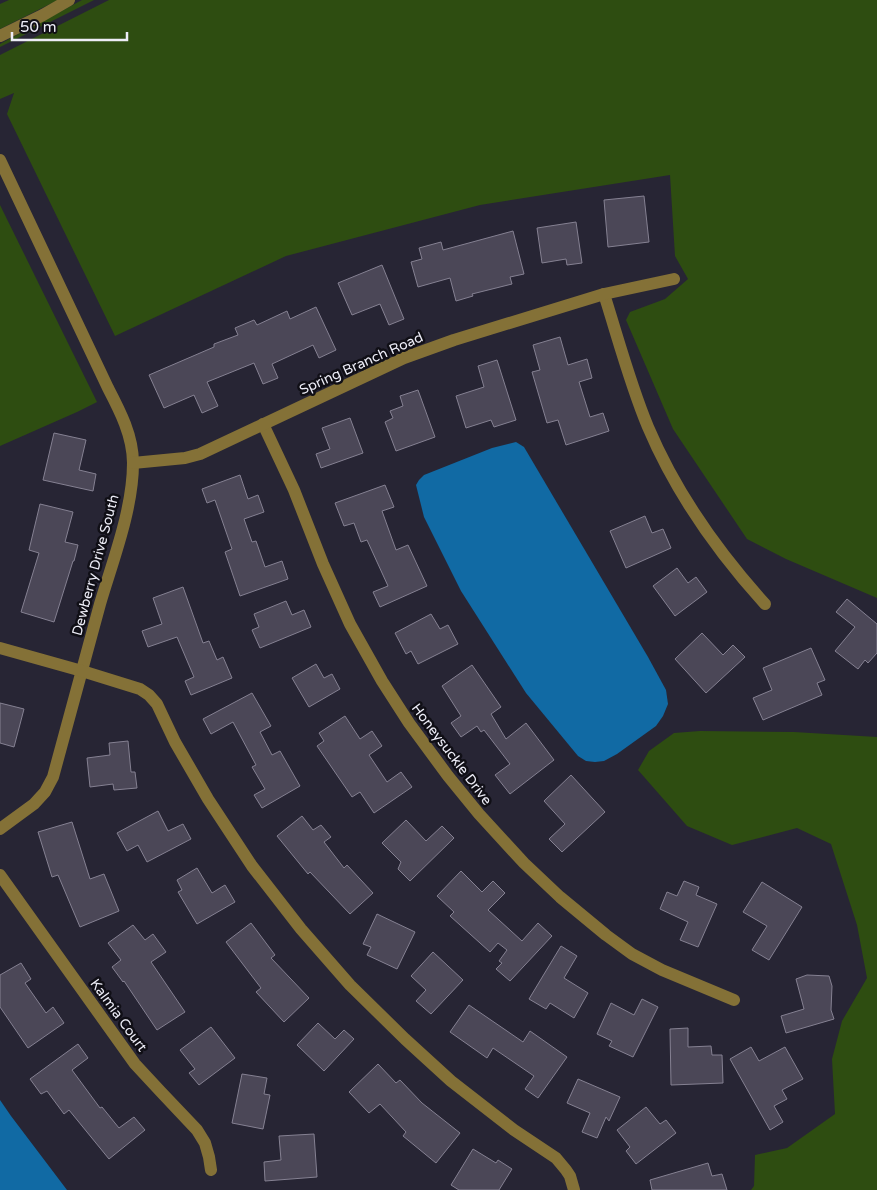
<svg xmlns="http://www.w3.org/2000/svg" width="877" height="1190" viewBox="0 0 877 1190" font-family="'Varela Round',sans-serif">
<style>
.green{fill:#2e4d11}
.water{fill:#116aa4}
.building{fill:#4b4757;stroke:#858192}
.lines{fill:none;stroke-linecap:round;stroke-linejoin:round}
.minor{stroke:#847137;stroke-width:12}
.labels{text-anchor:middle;stroke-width:5;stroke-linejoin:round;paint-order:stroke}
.street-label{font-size:14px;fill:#ededf7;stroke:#100f16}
</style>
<rect width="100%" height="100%" fill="#272534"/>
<g class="green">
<polygon points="9,0 58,0 0,29 0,4"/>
<polygon points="82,0 94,0 0,47 0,44"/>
<polygon points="109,0 877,0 877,598 786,559 747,539 673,429 626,320 630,312 665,299 688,279 675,256 670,175 480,205 286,256 115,336 7,114 14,93 0,99 0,55"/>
<polygon points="0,205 97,402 77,412 0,446"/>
<polygon points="700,731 794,732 877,737 877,1190 751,1190 754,1186 755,1155 787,1148 835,1114 832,1059 842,1021 867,978 857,925 831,844 797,828 732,845 687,826 638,770 649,751 674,733"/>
</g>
<g class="water">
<polygon points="516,442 524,447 648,657 666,690 668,704 663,716 656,726 617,754 604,761 595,762 586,761 578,756 526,693 461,591 424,517 416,485 419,480 424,475 492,448"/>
<polygon points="0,1100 11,1116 67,1190 0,1190"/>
</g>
<g class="building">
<polygon points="644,196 649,242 608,247 604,200"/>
<polygon points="576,222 582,263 567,265 566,259 542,263 537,228"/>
<polygon points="513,231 524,274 510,277 512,284 472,294 473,296 456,301 450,278 418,287 411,262 422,259 419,248 441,242 443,250"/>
<polygon points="382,265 404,319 389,325 380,304 352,315 338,283"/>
<polygon points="316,307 336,350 319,358 313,345 272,364 278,378 263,384 254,363 207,382 218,406 202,413 194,395 164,408 149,375 214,347 214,344 238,335 235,328 254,320 257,325 287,311 290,319"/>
<polygon points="560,337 568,365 587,359 592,378 579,382 590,417 603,413 609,431 566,445 558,420 547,423 532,372 540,370 533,345"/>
<polygon points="497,360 516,420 494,427 491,420 466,428 456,396 484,387 478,366"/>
<polygon points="418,390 435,437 396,451 385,422 393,418 390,411 403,406 400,396"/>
<polygon points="350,418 363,453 321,468 316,454 330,449 322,428"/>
<polygon points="54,433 86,440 79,470 96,474 93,491 43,480"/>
<polygon points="240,475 248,499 258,495 264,512 244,519 252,542 256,541 265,567 282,561 288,579 240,596 225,552 232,549 215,500 207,503 202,489"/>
<polygon points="385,485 394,507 382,511 396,550 408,545 427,586 380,607 373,592 388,586 367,540 361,542 354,523 344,526 335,503"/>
<polygon points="40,504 73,512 65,542 78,545 74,561 73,561 54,622 21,612 39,553 29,550"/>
<polygon points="645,516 652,533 663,529 671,548 626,568 610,531"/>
<polygon points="677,568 688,583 696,577 707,592 675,616 653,586"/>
<polygon points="183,587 203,643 209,641 217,660 223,657 232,678 191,695 185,681 194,677 177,637 148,647 142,631 162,624 153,598"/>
<polygon points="847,599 877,624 877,653 868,663 865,660 858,669 835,651 855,627 836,612"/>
<polygon points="286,601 292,615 304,610 311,627 260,648 252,630 259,627 254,614"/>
<polygon points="431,614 440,629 448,625 458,644 418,664 411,651 406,654 395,633"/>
<polygon points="702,633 723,655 733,645 745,657 706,693 675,659"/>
<polygon points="811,648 825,680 817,683 822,695 763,720 753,698 772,690 763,668"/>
<polygon points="316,664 324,678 332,674 340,689 309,707 292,678"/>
<polygon points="472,665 501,707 491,714 506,739 526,723 554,760 510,794 495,775 510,764 484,730 481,732 477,726 461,737 451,723 461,716 442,686"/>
<polygon points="252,693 271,726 260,732 272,755 280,751 300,786 262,808 254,795 265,789 252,767 256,765 233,722 211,734 203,719"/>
<polygon points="0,703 24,709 14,747 0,743"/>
<polygon points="345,716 360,739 372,731 382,746 369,755 387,782 401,772 412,787 374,813 360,792 352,797 317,746 324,741 319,733"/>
<polygon points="128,741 131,772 135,772 137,788 114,790 113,784 90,787 87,758 110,755 109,743"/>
<polygon points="571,775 605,812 562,852 549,839 565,824 544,801"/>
<polygon points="158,811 168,831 183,824 191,839 147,862 138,845 127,851 117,833"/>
<polygon points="302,816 313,830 321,825 331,837 324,842 344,868 347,865 373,893 350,914 310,872 308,874 277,836"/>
<polygon points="406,820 426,841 442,826 454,838 410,881 398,869 401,862 382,843"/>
<polygon points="72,822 90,879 104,874 119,911 80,927 58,875 52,877 38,832"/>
<polygon points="197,868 212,893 225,885 235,902 197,924 178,892 182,890 177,880"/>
<polygon points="461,871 482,892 493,881 505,893 488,910 522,941 538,923 552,936 510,981 496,969 502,963 499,961 507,950 498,943 490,952 450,916 454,912 437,896"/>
<polygon points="684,881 699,887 696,895 717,904 698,947 680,940 688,922 660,909 667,892 677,896"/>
<polygon points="762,882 802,907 769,960 752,950 767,926 743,912"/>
<polygon points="377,914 415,932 397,969 367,955 371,947 363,944"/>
<polygon points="251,923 275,955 271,958 309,998 284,1022 256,992 261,988 226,942"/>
<polygon points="133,925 145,940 153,934 166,952 151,962 185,1012 157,1030 124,981 123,982 112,967 121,960 108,943"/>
<polygon points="561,946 577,956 564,978 588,993 574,1018 550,1003 546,1009 529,999"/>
<polygon points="433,952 463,980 431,1014 416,1001 426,990 411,976"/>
<polygon points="21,963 31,979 25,983 46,1013 53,1007 64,1023 28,1048 0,1007 0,975"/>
<polygon points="807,975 829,976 832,986 831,1010 834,1019 786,1033 781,1016 804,1009 796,979"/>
<polygon points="642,999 658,1007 633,1057 609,1046 612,1041 597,1034 611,1003 634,1015"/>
<polygon points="469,1005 523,1042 530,1031 567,1057 538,1098 525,1089 534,1076 493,1048 487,1058 450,1032"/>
<polygon points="318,1023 335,1039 344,1030 354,1039 324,1071 297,1045"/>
<polygon points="211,1027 235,1058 199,1085 189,1073 195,1069 180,1050"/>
<polygon points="688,1028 688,1047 711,1046 712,1055 722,1055 723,1083 671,1085 670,1029"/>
<polygon points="78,1044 88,1058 72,1070 100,1108 102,1107 119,1128 134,1117 145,1130 109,1159 69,1110 64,1114 47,1091 41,1094 30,1079"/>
<polygon points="751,1047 759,1061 785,1047 803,1079 782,1090 787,1099 774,1106 783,1122 770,1130 730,1059"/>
<polygon points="378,1064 396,1083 400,1080 422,1103 460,1133 436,1163 403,1136 406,1132 380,1104 369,1113 349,1092"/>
<polygon points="242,1074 267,1078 264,1094 270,1095 263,1129 232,1123"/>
<polygon points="578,1079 620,1097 609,1121 606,1117 597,1138 582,1132 590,1113 567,1103"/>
<polygon points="646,1107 660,1124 666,1120 676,1133 636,1164 626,1151 630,1147 617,1130"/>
<polygon points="314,1134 317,1177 265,1181 264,1162 281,1160 279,1136"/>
<polygon points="473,1149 496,1163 498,1160 512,1169 499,1190 459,1190 451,1185"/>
<polygon points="708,1163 712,1176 722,1174 727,1190 652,1190 650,1180"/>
</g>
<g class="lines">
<g class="minor">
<polyline points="0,36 43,15 69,0"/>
<path d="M0,160l108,228c12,23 25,48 25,75 0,46 -20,97 -33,141 -16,58 -31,116 -47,173l-8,15 -11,12 -34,25"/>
<path d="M604,294c14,44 26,90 44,133 28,66 69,124 117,177"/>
<polyline points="263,424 294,490 323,564 350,624 382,681 409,723 448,776 479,814 524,863 560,897 606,935 632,954 662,970 734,1000"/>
<polyline points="133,463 185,458 200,454 404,358 454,340 604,294 674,279"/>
<polyline points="0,648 82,671 140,689 149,695 157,704 175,742 208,799 252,866 301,929 350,985 405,1039 451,1081 514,1130 556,1158 566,1170 570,1176 574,1190"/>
<polyline points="0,875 135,1064 161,1092 197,1130 205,1143 209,1157 211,1170"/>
</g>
</g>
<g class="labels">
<g class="street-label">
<text transform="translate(361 363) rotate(-24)" y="5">Spring Branch Road</text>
<text transform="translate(95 565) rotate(-75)" y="5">Dewberry Drive South</text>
<text transform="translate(452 754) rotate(53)" y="5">Honeysuckle Drive</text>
<text transform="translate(119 1015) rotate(54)" y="5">Kalmia Court</text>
</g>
</g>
<path d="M12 32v8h115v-8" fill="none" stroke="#ededf7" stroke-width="2.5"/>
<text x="20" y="32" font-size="15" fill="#ededf7" stroke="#100f16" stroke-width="4" paint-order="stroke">50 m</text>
</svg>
